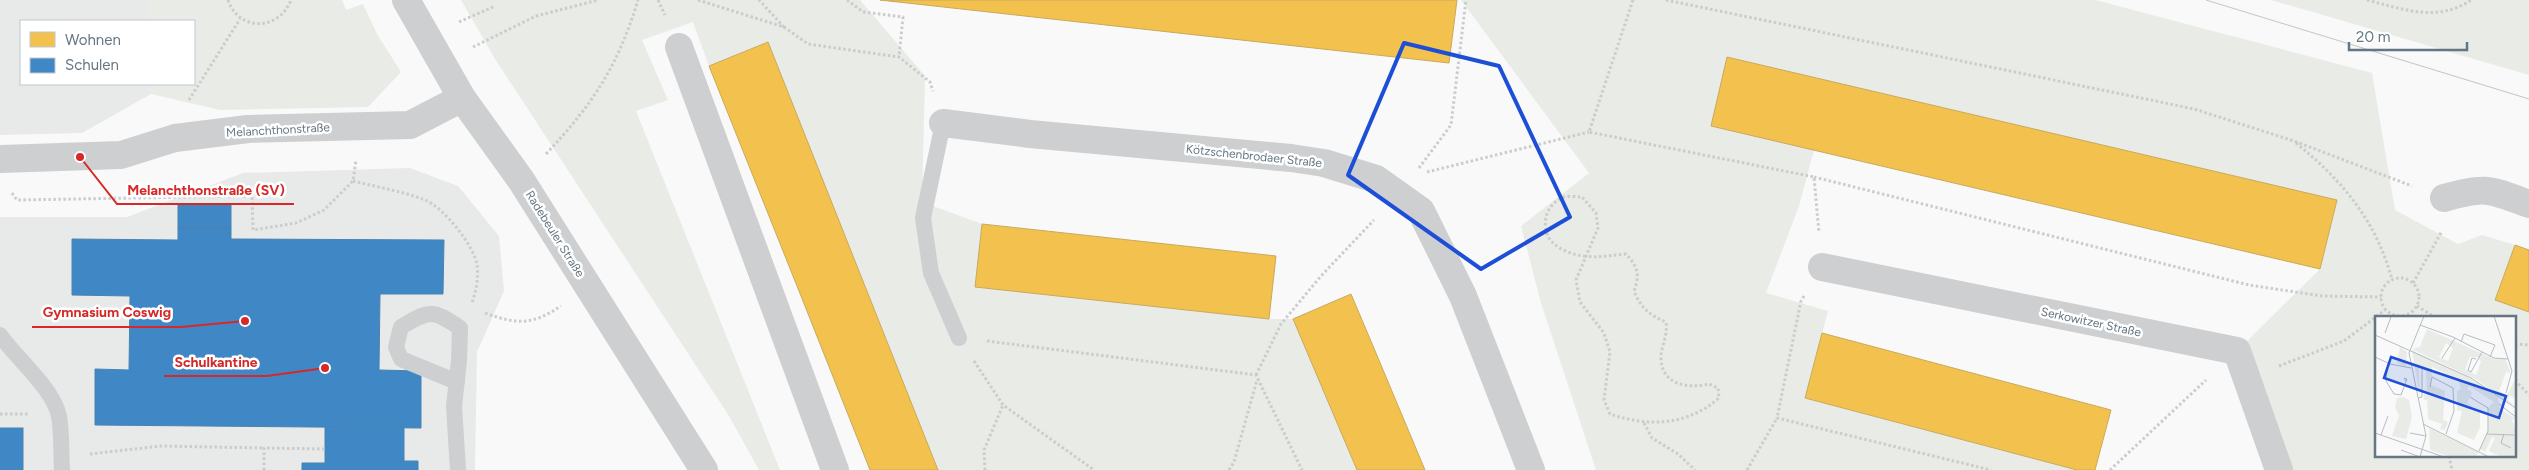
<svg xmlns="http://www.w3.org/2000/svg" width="2529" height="470" viewBox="0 0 2529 470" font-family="Figtree,sans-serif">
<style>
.built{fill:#e8e9e9}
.green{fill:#e8ebe6;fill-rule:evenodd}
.homes{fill:#f2c14e;stroke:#c8aa5e}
.schools{fill:#3f88c5;stroke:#4a83b1}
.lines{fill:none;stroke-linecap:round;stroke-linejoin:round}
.path{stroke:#cbcccd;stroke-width:3;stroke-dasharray:2.5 2.5;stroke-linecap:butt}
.service{stroke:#cecfd0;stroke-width:16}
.minor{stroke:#cecfd0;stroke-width:28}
.tram{stroke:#c3c5c6;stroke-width:1}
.marked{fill:none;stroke:#1d4ed8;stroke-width:4;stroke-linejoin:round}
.labels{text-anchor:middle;stroke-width:5;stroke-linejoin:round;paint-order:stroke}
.street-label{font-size:12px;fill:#657683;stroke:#fff}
.inset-road{fill:none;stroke:#b5bdc3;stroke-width:1}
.view{fill:#1d4ed8;fill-opacity:0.15;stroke:#1d4ed8;stroke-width:2.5}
.inset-edge{fill:none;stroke:#657683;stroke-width:2.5}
.leader{fill:none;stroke:#d62828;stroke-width:2}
.callout-dot{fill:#d62828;stroke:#fff;stroke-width:2}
.callout-label{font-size:14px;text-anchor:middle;font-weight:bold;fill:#d62828;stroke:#fff;stroke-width:5;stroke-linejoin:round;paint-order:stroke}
</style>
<rect width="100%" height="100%" fill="#f9f9f9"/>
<g class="built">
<polygon points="0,0 148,0 148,21 21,21 21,84 150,84 151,94 82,133 0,135"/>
<polygon points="410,168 458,186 499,236 504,291 477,352 475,470 0,470 0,217 127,217 243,173"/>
</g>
<g class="green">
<polygon points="148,0 342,0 346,10 363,4 377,34 401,72 368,107 220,110 151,94 150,84 194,84 194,21 148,21"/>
<polygon points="461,0 860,0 925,76 922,202 982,224 975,287 1269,319 1293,319 1357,470 938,470 767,42 709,66 693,22 642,40 668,100 636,111 780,470 759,470 729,416 495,59"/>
<path d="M1461,0h634l277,73 23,137 63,34 24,-9 33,10 -20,54 34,13v158h-250l-42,-119 83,-82 17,-69 -609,-143 -17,69 103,24 -15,56 -33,87 62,18 -23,87 272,72h-481l-55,-167 -20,-77 68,-53zM2376,318h139v138h-139z"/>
<polygon points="2271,0 2529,0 2529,75"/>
</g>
<g class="homes">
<polygon points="880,0 1457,0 1449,63"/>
<polygon points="768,42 938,470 870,470 801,296 709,66"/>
<polygon points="1727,57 2337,200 2320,269 1711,126"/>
<polygon points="982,224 1276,256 1269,319 975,287"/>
<polygon points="2515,245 2529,250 2529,312 2495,300"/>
<polygon points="1351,294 1373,346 1425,470 1357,470 1293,319"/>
<polygon points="1822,333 2111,410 2095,470 2077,470 1805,398"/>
</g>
<g class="schools">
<rect x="178" y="205" width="53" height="23"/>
<polygon points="178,228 231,228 231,239 444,240 443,294 380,294 379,370 421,371 421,428 95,425 95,369 129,370 130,296 72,295 72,239 178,240"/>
<polygon points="325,427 404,427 404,461 418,461 418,470 302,470 302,463 325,463"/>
<rect x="0" y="428" width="23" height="42"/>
</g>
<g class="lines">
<g class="path">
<path d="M228,0c11,32 51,31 63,0"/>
<polyline points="658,0 665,15"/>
<polyline points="698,0 784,27 759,0"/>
<polyline points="847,0 863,12 903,17 899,57"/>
<polyline points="1633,0 1589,132 1814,177 1819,233"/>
<polyline points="1666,0 2194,109 2294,141 2412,186"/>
<path d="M2367,0c36,9 70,23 104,0"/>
<polyline points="459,22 495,6"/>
<polyline points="784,27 808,44 899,57 930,82 933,91"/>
<polyline points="473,47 536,16 598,0"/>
<polyline points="189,100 240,19"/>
<path d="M2296,143c46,37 81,79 96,137"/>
<path d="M546,154c47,-50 72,-88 92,-154"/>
<polyline points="1419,168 1451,125 1466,0"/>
<polyline points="1427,172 1589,132"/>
<polyline points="1814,177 2249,285 2322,296 2381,297"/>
<path d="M353,181c24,6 49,10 72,19 18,7 49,45 52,65 2,12 -1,26 -5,38"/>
<polyline points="12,193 17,200 252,196 253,230 296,223 324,210 353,181 356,160"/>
<path d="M1584,256l13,1 29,-3c12,13 14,21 8,37 7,17 15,24 32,31 2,13 -4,22 -5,34 -1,29 27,33 48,28l9,4 1,10c-32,28 -71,29 -109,16l-6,-14 6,-48 -6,-19 -24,-31 -4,-22 22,-52 -2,-15 -14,-16c-6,0 -15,-2 -20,1 -16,7 -21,26 -13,40 7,11 24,17 35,18"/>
<circle cx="2400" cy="297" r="19"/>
<polyline points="2413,283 2442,231"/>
<polyline points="1804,296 1801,301 1777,418 1991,470"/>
<polyline points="2417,306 2436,318"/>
<path d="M485,313c33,12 47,12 76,-7"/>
<polyline points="987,341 1256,375 1302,470"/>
<polyline points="2515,344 2529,345"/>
<polyline points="974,361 1003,405 1094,470"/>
<polyline points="2279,366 2344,341 2385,310"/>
<polyline points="1256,375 1281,324 1321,276 1374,220"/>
<polyline points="2515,380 2529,395"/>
<polyline points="0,414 28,414"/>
<polyline points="1644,423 1652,438 1678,454 1695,470"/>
<polyline points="90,454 161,446 264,448"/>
<polyline points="2449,456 2452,470"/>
<polyline points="264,470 264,448 325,449"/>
<polyline points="985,470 984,450 1003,405"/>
<polyline points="1229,470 1234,462 1257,380"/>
<polyline points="1747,470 1777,418"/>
<polyline points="2110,470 2206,380"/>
</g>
<g class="service">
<polyline points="943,123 923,218 931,273 959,338"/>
<path d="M0,335c16,23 53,53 59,81 3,17 2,36 3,54"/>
<path d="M457,382l-56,-23 -5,-12 5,-20c28,-17 32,-18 59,1l-1,33 -5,45 4,64"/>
</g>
<g class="minor">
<polyline points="406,0 462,98 521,180 704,470"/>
<polyline points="679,47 835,470"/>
<polyline points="943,123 1030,134 1291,158 1324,163 1376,179 1421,211 1463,296 1531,470"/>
<polyline points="0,159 121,155 175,138 248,129 410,125 462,98"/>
<path d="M2444,198c42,-12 45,-9 85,6"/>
<polyline points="1822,267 2237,351 2279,470"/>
</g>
<polyline class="tram" points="2206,0 2529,99"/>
</g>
<path class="marked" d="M1404,43l95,23 71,151 -89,52 -133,-94z"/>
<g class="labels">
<g class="street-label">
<text transform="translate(278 130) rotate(-3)" y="4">Melanchthonstraße</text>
<text transform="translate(1254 156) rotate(6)" y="4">Kötzschenbrodaer Straße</text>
<text transform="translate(555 234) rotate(58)" y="4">Radebeuler Straße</text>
<text transform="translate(2091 322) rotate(12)" y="4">Serkowitzer Straße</text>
</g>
</g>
<g transform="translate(2375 316)">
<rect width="141" height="141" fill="#f9f9f9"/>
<path d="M52,13l67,30h11l6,14 -5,-1 -7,19 8,4 9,-17v21l-6,-4 -3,4 9,9 -39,-28 -65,-31 8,-2zM71,27l7,5 -5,13 -9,-4zM95,41h8l3,5 -5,13 -11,-6zM25,31l7,5 -1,15 -9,-4zM37,34l56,27 30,20 2,12 15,9 -3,2 4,10v27h-15l-12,-6 6,-13 -3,-1 -7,15 -5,-3 8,-18v-23l6,-6 -25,-16 -2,3 5,3 -5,11 13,9v15l-6,13 -17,-7 5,-22 -5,-1v-19l4,-2 -3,-10 -26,-12 -1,18 14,6 -2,29 5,2 -3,8 -5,-1 2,-5 -14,-5 -1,-19h-3v-5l3,-1 -1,-23 -6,-3 -1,4 1,25zM28,81l6,3 3,17 -6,22 -14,-3 7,-20 -4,-9 2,-9zM54,112l49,24 -2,5h-25l-21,-7z" fill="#e8ebe6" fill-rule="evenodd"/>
<path class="inset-road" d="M119,0l18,55 -6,22M45,9l33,12 41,21 14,1M10,17l6,-16M0,19l96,43 46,31M86,26l3,-8 31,11 -5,12M0,41l15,7 21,4M67,42l13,-20M101,43l-4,-1 -4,12 3,2 11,-20M13,47l-2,18 8,13 7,1 6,-16 -3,-1 2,3M55,71l2,-10 21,11 1,23 -8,23M95,81l18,11v23l-9,20M43,82l4,-1v-28M124,88l18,14M48,108l66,33M0,117l69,24M35,117l16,3M112,118l27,1M129,118l-3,9 10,5M6,119l7,-19M26,134l19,7M45,141l6,-21 -17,-83 15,-37"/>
<path class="view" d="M16,41l115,39 -7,22 -115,-40z"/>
<rect width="141" height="141" class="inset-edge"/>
</g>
<path class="leader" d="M80 157L117 204H294M245 321L181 327H32M325 368L267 376H164"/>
<g class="callout-dot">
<circle cx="80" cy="157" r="5"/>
<circle cx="245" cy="321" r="5"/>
<circle cx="325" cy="368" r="5"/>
</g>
<g class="callout-label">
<text x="206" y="195">Melanchthonstraße (SV)</text>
<text x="107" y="317">Gymnasium Coswig</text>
<text x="216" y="367">Schulkantine</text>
</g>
<rect x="20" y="20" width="175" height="65" fill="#ffffff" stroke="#c1c8cd"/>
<rect x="30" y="32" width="25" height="15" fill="#f2c14e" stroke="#c1c8cd"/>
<text x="65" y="45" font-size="15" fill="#657683">Wohnen</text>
<rect x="30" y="58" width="25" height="15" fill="#3f88c5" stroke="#c1c8cd"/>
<text x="65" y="70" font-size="15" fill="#657683">Schulen</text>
<path d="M2349 42v8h118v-8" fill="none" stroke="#657683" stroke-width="2.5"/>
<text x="2356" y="42" font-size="15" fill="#657683" stroke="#ffffff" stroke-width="4" paint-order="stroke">20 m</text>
</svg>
